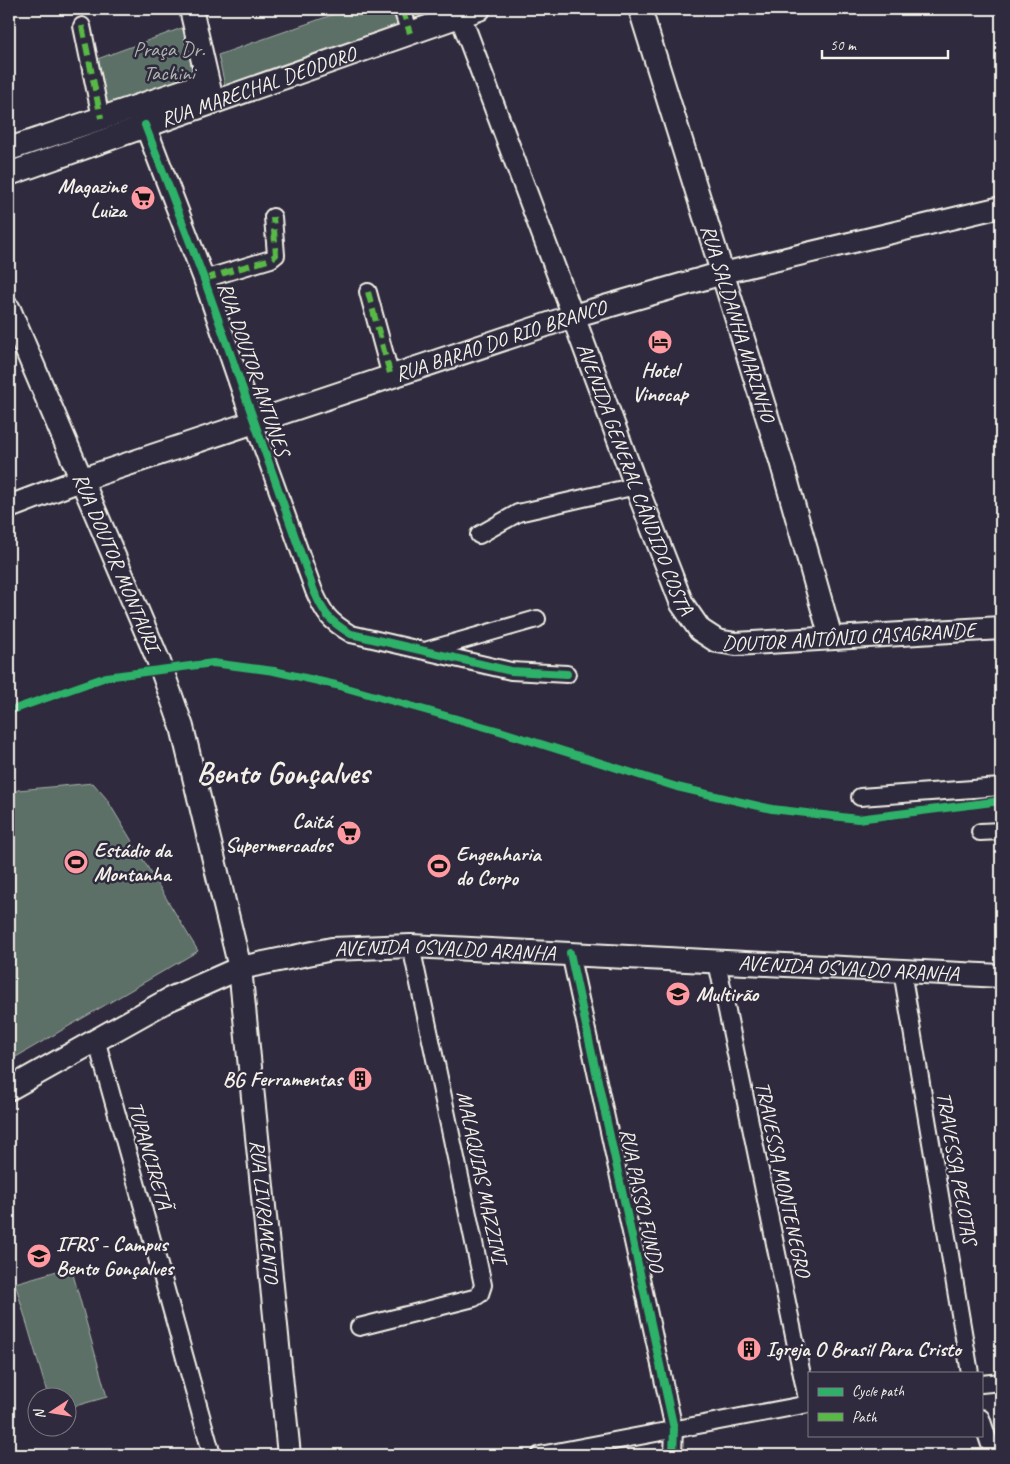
<svg xmlns="http://www.w3.org/2000/svg" width="1010" height="1464" viewBox="0 0 1010 1464" font-family="Caveat,sans-serif">
<style>
.green{fill:#5b6f68;stroke:#a8b0a8}
.lines{fill:none;stroke-linecap:round;stroke-linejoin:round}
.minor-casing{stroke:#f4f1e8;stroke-width:20}
.tertiary-casing{stroke:#f4f1e8;stroke-width:24}
.secondary-casing{stroke:#f4f1e8;stroke-width:26}
.minor{stroke:#2f2a3d;stroke-width:16}
.tertiary{stroke:#2f2a3d;stroke-width:20}
.secondary{stroke:#2f2a3d;stroke-width:22}
.quiet{stroke:#58b947;stroke-width:6;stroke-dasharray:12 6;stroke-linecap:butt}
.cycleway-casing{stroke:#2f2a3d;stroke-width:11}
.cycleway{stroke:#2db169;stroke-width:8}
.labels{text-anchor:middle;stroke-width:5;stroke-linejoin:round;paint-order:stroke}
.park-label{font-size:21px;fill:#afb6ae;stroke:#2f2a3d}
.street-label{font-size:21px;fill:#f4f1e8;stroke:#2f2a3d}
.poi-label{font-size:21px;font-weight:bold;fill:#f4f1e8;stroke:#2f2a3d;text-anchor:start}
.town-label{font-size:31px;font-weight:bold;fill:#f4f1e8;stroke:#2f2a3d}
</style>
<rect width="100%" height="100%" fill="#2f2a3d"/>
<filter id="ink" filterUnits="userSpaceOnUse"><feTurbulence type="fractalNoise" baseFrequency=".02" numOctaves="2"/><feDisplacementMap in="SourceGraphic" scale="10" xChannelSelector="R" yChannelSelector="G"/><feConvolveMatrix kernelMatrix="1 2 1 2 8 2 1 2 1" color-interpolation-filters="sRGB"/></filter>
<g filter="url(#ink)">
<g class="green">
<polygon points="349,9 457,9 226,90 218,55"/>
<polygon points="190,25 202,78 104,109 92,61"/>
<polygon points="93,783 106,798 198,951 9,1061 9,795 18,790"/>
<polygon points="71,1267 107,1397 68,1408 68,1396 48,1396 15,1283"/>
</g>
<g class="lines">
<defs>
<g id="minor">
<polyline points="402,9 410,33"/>
<polyline points="82,26 101,118"/>
<polyline points="204,279 271,259 276,255 273,217"/>
<polyline points="368,292 391,377"/>
<path d="M253,422l61,169c10,23 15,30 37,43l160,37 56,3"/>
<polyline points="479,535 518,513 636,486"/>
<polyline points="428,650 537,619"/>
<polyline points="860,797 1001,787"/>
<polyline points="980,832 1001,831"/>
<polyline points="570,953 674,1429 673,1455"/>
<polyline points="717,962 808,1404"/>
<polyline points="902,971 970,1373"/>
<polyline points="96,1039 212,1455"/>
<polyline points="359,1327 474,1298 480,1294 483,1285 411,946"/>
<polyline points="981,1384 1001,1382"/>
<polyline points="981,1418 990,1445 997,1455"/>
<polyline points="540,1455 809,1404"/>
</g>
<g id="tertiary">
<polyline points="460,15 573,316"/>
<polyline points="145,125 204,279 253,422"/>
<polyline points="723,273 1001,207"/>
</g>
<g id="secondary">
<polyline points="191,9 211,96"/>
<path id="s1" d="M640,9l141,452 50,177"/>
<polyline points="9,149 207,83"/>
<path id="s2" d="M9,174l470,-165"/>
<path id="s3" d="M9,309l150,353 23,65 58,241 49,487"/>
<path id="s4" d="M573,316l63,170 46,118 18,26 17,11 19,3 265,-16"/>
<path id="s5" d="M9,507l74,-28 490,-163 150,-43"/>
<path id="s6" d="M9,1089l161,-90 70,-31 92,-19 79,-3 590,30"/>
</g>
</defs>
<use href="#minor" class="minor-casing"/>
<use href="#tertiary" class="tertiary-casing"/>
<use href="#secondary" class="secondary-casing"/>
<use href="#minor" class="minor"/>
<use href="#tertiary" class="tertiary"/>
<use href="#secondary" class="secondary"/>
<g class="quiet">
<polyline points="402,9 410,33"/>
<polyline points="82,26 101,118"/>
<polyline points="204,279 271,259 276,255 273,217"/>
<polyline points="368,292 391,377"/>
</g>
<defs>
<g id="cycleway">
<path d="M145,125l59,154 110,312c10,23 15,30 37,43l160,37 56,3"/>
<polyline points="9,711 106,677 213,663 274,671 336,685 503,732 677,787 772,809 858,819 1001,801"/>
<polyline points="570,953 674,1429 673,1455"/>
</g>
</defs>
<use href="#cycleway" class="cycleway-casing"/>
<use href="#cycleway" class="cycleway"/>
</g>
</g>
<defs>
<symbol id="supermarket-disc" viewBox="-11 -11 22 22"><circle r="9.5" fill="#ff9aa2" stroke="#2f2a3d"/><path d="M-6-5.5h2.5l.6 2H6L4.5 2H-2.5L-4.4-4H-6ZM-1.5 3.2a1.3 1.3 0 1 0 .1 0ZM3 3.2a1.3 1.3 0 1 0 .1 0Z" fill="#111"/></symbol>
<symbol id="hotel-disc" viewBox="-11 -11 22 22"><circle r="9.5" fill="#ff9aa2" stroke="#2f2a3d"/><path d="M-6-4.5h1.5V1H6V5H4.5V3h-9V5H-6ZM-4 0a1.8 1.8 0 1 1 3.6 0ZM.5 0V-2.5h3Q6-2.5 6 0Z" fill="#111"/></symbol>
<symbol id="stadium-disc" viewBox="-11 -11 22 22"><circle r="9.5" fill="#ff9aa2" stroke="#2f2a3d"/><path d="M0-5a6.5 5 0 1 0 0 10a6.5 5 0 1 0 0-10ZM-3.5-1.8h7v3.6h-7Z" fill="#111"/></symbol>
<symbol id="school-disc" viewBox="-11 -11 22 22"><circle r="9.5" fill="#ff9aa2" stroke="#2f2a3d"/><path d="M0-5L7-2L0 1L-7-2ZM-4 1L0 2.5L4 1V4Q0 6-4 4Z" fill="#111"/></symbol>
<symbol id="building-disc" viewBox="-11 -11 22 22"><circle r="9.5" fill="#ff9aa2" stroke="#2f2a3d"/><path d="M-4-6H4V6H1V3H-1V6H-4ZM-2.5-4.3h1.7v1.8h-1.7ZM.8-4.3h1.7v1.8H.8ZM-2.5-1h1.7V.8h-1.7ZM.8-1h1.7V.8H.8Z" fill="#111"/></symbol>
<symbol id="university-disc" viewBox="-11 -11 22 22"><circle r="9.5" fill="#ff9aa2" stroke="#2f2a3d"/><path d="M0-5L7-2L0 1L-7-2ZM-4 1L0 2.5L4 1V4Q0 6-4 4Z" fill="#111"/></symbol>
</defs>
<g fill-rule="evenodd">
<use href="#supermarket-disc" x="129" y="184" width="28" height="28"/>
<use href="#hotel-disc" x="646" y="328" width="28" height="28"/>
<use href="#supermarket-disc" x="335" y="819" width="28" height="28"/>
<use href="#stadium-disc" x="62" y="848" width="28" height="28"/>
<use href="#stadium-disc" x="425" y="852" width="28" height="28"/>
<use href="#school-disc" x="664" y="980" width="28" height="28"/>
<use href="#building-disc" x="346" y="1065" width="28" height="28"/>
<use href="#university-disc" x="25" y="1242" width="28" height="28"/>
<use href="#building-disc" x="735" y="1335" width="28" height="28"/>
</g>
<g class="labels">
<g class="park-label">
<text x="169" y="56">Praça Dr.<tspan x="169" dy="24">Tachini</tspan></text>
</g>
<g class="street-label">
<text dy="7" stroke="none"><textPath href="#s2" startOffset="264">RUA MARECHAL DEODORO</textPath></text>
<text dy="7" stroke="none"><textPath href="#s1" startOffset="329">RUA SALDANHA MARINHO</textPath></text>
<text dy="7" stroke="none"><textPath href="#s5" startOffset="519">RUA BARÃO DO RIO BRANCO</textPath></text>
<text transform="translate(254 369) rotate(71)" y="7">RUA DOUTOR ANTUNES</text>
<text dy="7" stroke="none"><textPath href="#s4" startOffset="174">AVENIDA GENERAL CÂNDIDO COSTA</textPath></text>
<text dy="7" stroke="none"><textPath href="#s3" startOffset="275">RUA DOUTOR MONTAURI</textPath></text>
<text dy="7" stroke="none"><textPath href="#s4" startOffset="492">DOUTOR ANTÔNIO CASAGRANDE</textPath></text>
<text dy="7" stroke="none"><textPath href="#s6" startOffset="468">AVENIDA OSVALDO ARANHA</textPath></text>
<text dy="7" stroke="none"><textPath href="#s6" startOffset="872">AVENIDA OSVALDO ARANHA</textPath></text>
<text transform="translate(150 1155) rotate(74)" y="7">TUPANCIRETÃ</text>
<text transform="translate(957 1168) rotate(80)" y="7">TRAVESSA PELOTAS</text>
<text transform="translate(482 1177) rotate(78)" y="7">MALAQUIAS MAZZINI</text>
<text transform="translate(783 1179) rotate(78)" y="7">TRAVESSA MONTENEGRO</text>
<text transform="translate(642 1200) rotate(78)" y="7">RUA PASSO FUNDO</text>
<text dy="7" stroke="none"><textPath href="#s3" startOffset="945">RUA LIVRAMENTO</textPath></text>
</g>
<g class="poi-label">
<text x="126" y="193" text-anchor="end">Magazine<tspan x="126" dy="24">Luiza</tspan></text>
<text x="660" y="377" text-anchor="middle">Hotel<tspan x="660" dy="24">Vinocap</tspan></text>
<text x="332" y="828" text-anchor="end">Caitá<tspan x="332" dy="24">Supermercados</tspan></text>
<text x="94" y="857">Estádio da<tspan x="94" dy="24">Montanha</tspan></text>
<text x="456" y="861">Engenharia<tspan x="456" dy="24">do Corpo</tspan></text>
<text x="696" y="1001">Multirão</text>
<text x="342" y="1086" text-anchor="end">BG Ferramentas</text>
<text x="56" y="1251">IFRS - Campus<tspan x="56" dy="24">Bento Gonçalves</tspan></text>
<text x="766" y="1356">Igreja O Brasil Para Cristo</text>
</g>
<g class="town-label">
<text x="283" y="783">Bento Gonçalves</text>
</g>
</g>
<rect width="1010" height="1464" fill="none" stroke="#2f2a3d" stroke-width="30"/>
<rect x="15" y="15" width="980" height="1434" fill="none" stroke="#f4f1e8" stroke-width="2" filter="url(#ink)"/>
<rect x="808" y="1372" width="175" height="65" fill="#2f2a3d" stroke="#7e7a81"/>
<rect x="818" y="1388" width="25" height="8" fill="#2db169" stroke="#7e7a81"/>
<text x="852" y="1396" font-size="15" fill="#f4f1e8">Cycle path</text>
<rect x="818" y="1413" width="25" height="8" fill="#58b947" stroke="#7e7a81"/>
<text x="852" y="1422" font-size="15" fill="#f4f1e8">Path</text>
<g transform="translate(52 1412) rotate(258)"><circle r="24" fill="#2f2a3d" stroke="#7e7a81"/>
<path d="M0-4L9 19L0 12L-9 19Z" fill="#ff9aa2"/>
<text y="-8" font-size="14" font-weight="bold" text-anchor="middle" fill="#f4f1e8">N</text>
</g>
<path d="M822 50v8h126v-8" fill="none" stroke="#f4f1e8" stroke-width="2.5"/>
<text x="830" y="50" font-size="15" fill="#f4f1e8" stroke="#2f2a3d" stroke-width="4" paint-order="stroke">50 m</text>
</svg>
